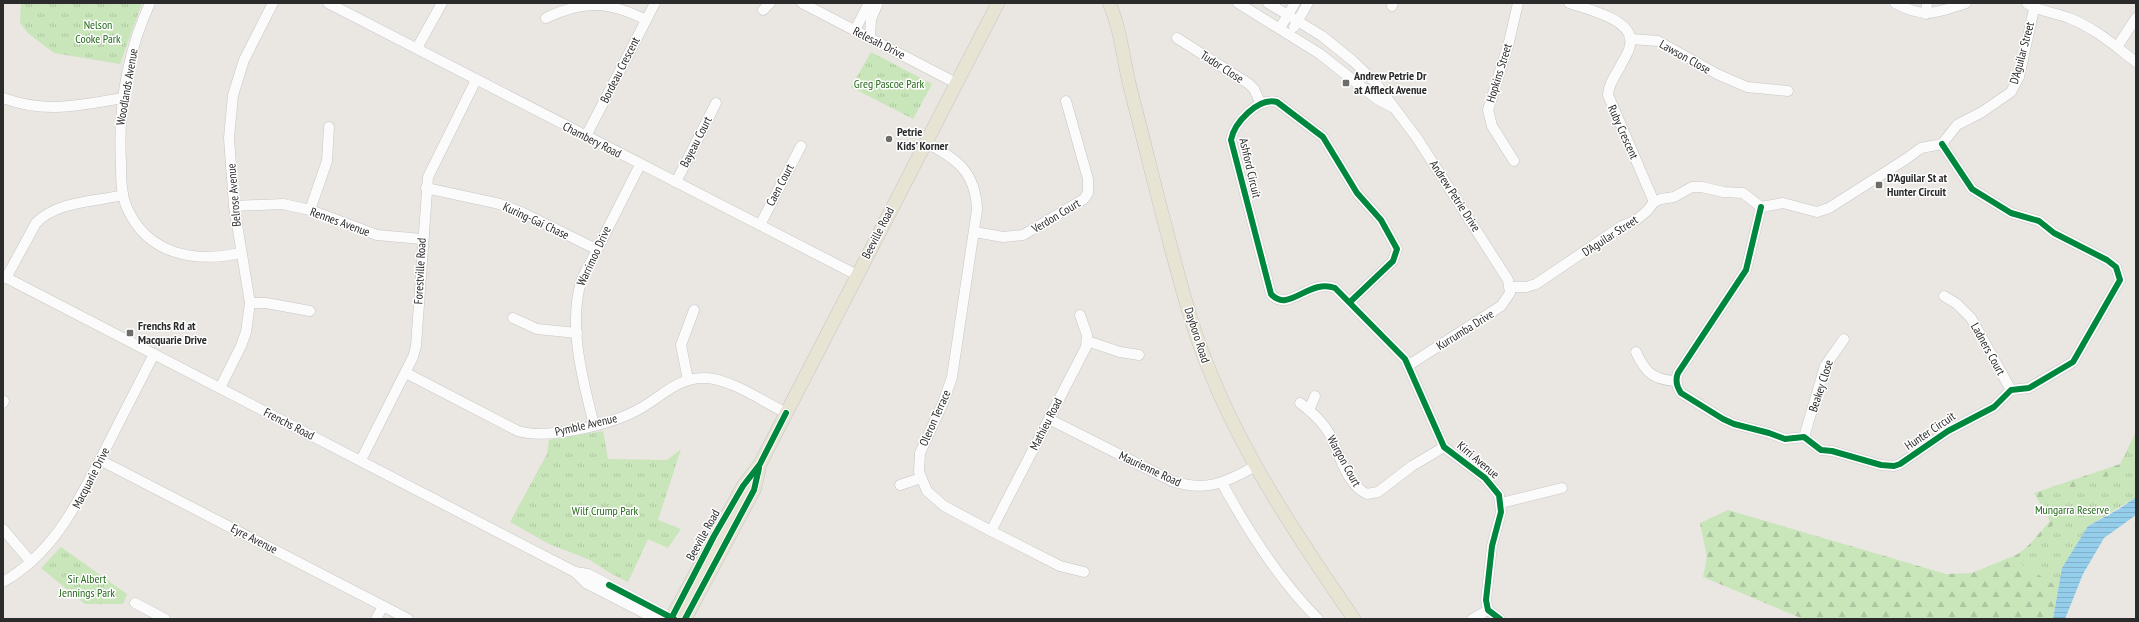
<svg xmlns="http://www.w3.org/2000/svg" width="2139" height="622" viewBox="0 0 2139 622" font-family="'PT Sans Narrow',sans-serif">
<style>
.forest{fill:url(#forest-firs)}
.park{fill:url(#park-tufts)}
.water{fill:url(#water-rules)}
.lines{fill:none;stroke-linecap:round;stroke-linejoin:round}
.minor-casing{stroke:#c7c6c6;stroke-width:11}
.major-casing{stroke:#c5c4c2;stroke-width:14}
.minor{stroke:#fcfbfb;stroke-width:10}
.major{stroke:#e7e4d4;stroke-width:13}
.cycleway-casing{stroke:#fff;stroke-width:8}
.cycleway{stroke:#00873e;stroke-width:6}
.poi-dot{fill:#6e6d6b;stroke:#fff;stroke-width:1.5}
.labels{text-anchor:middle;stroke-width:3;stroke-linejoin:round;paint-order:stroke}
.park-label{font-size:12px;fill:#256a1a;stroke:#fff}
.street-label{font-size:12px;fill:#2b2b2b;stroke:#fff}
.poi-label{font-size:12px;font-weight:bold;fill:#2b2b2b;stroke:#fff;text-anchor:start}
</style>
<defs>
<pattern id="forest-firs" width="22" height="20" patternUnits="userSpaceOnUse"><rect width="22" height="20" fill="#c9e5ba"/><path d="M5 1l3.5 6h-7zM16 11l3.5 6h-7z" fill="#adc5a0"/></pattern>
<pattern id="park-tufts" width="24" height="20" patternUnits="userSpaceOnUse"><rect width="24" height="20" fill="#c9e5ba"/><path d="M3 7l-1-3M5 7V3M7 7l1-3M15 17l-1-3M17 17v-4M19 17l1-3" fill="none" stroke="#adc5a0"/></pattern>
<pattern id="water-rules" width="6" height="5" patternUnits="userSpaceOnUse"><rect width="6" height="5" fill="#95ceeb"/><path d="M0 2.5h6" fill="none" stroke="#81b1ca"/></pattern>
</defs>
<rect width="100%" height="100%" fill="#eae7e2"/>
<polygon class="forest" points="2136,432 2136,497 2088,526 2062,568 2053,619 1803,619 1703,577 1707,557 1700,523 1728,510 1946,574 1972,573 2018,554 2029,545 2050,521 2034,493 2120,464"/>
<g class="park">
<polygon points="21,3 142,3 120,64 54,53 28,33 20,23"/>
<polygon points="871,52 932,84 913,119 851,87"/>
<polygon points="603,431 608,459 667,460 681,449 658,520 681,529 668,548 648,539 628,582 610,573 590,560 549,544 510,522 547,454 549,440"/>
<polygon points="2136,437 2136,495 2123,505 2086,526 2056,586 2015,560 2054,524 2042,497 2117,473"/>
<polygon points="61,547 127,594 123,604 85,604 41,568"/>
</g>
<polygon class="water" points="2136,497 2136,515 2104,538 2083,574 2065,619 2053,619 2062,568 2088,526 2119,509"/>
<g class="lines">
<defs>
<g id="minor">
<path d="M150,3c-23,50 -32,105 -29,160 0,14 0,31 6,45 21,47 68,55 113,45"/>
<polyline points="328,3 857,275"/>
<polyline points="802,3 956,83"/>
<polyline points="1238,3 1320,54 1377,99 1392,107"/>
<polyline points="1268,3 1322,36 1353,61 1374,81 1417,138 1508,280 1510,293 1501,306 1409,365"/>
<path d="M1569,3c18,6 67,17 61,42 -1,8 -7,15 -10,22 -5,9 -12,18 -12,28l46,107"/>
<path d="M1895,3c30,16 40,10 71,0"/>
<path d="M2027,3c5,6 32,11 42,15 26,10 46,28 67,44"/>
<polyline points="1392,6 1393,3"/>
<polyline points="763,10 770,3"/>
<polyline points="1926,14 1927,3"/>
<path d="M546,18c38,-18 63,-17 100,2"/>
<polyline points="1294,27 1308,3"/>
<polyline points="1280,28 1295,3"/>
<polyline points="855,30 869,3"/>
<polyline points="870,38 871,19 878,3"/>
<polyline points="1177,38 1249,84 1254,89 1260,102"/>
<polyline points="1631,39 1658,41 1717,74 1747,87 1788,91"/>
<polyline points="2117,47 2136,18"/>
<polyline points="417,48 442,3"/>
<path d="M3,98c43,16 77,7 120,0"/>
<polyline points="586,136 655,3"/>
<path d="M925,142c31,16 51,30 52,68l-25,167 -9,26 -23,50 -1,19 8,19 17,15 47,25 69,35 24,6"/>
<polyline points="1514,161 1492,126 1488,110 1509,42 1518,3"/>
<polyline points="676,182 716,103"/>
<polyline points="426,188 500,204 523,213 596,249"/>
<polyline points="234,206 283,204 310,210 377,235 422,239"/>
<path d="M1761,207l-15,63 -68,103c-3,7 -1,14 3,20l42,26 11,5 35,9 16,6 19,-2 17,13 11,1 49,14 13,1 6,-2 48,-33 46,-24 17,-17 18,-2 44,-26 47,-82 -4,-13 -9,-7 -53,-27 -15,-12 -28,-8 -39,-24 -30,-45"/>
<polyline points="310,210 327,161 329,127"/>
<polyline points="760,225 801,146"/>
<polyline points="975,232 1003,237 1023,235 1084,199 1088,193 1088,179 1066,101"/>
<polyline points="3,276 575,572 588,574 674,619"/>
<path d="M6,278l30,-55c21,-22 58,-21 87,-28"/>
<polyline points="1510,287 1526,287 1536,284 1622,226 1636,220 1647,211 1654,202 1661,199 1674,197 1692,187 1702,187 1724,192 1743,193 1761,207 1783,203 1817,212 1829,208 1906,159 1921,148 1942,144 1957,125 1982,112 2011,92 2019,77 2034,9"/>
<polyline points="1944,296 1957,304 1971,318 2011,390"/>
<path d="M1350,302l43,-41 4,-12 -16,-29 -24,-27 -34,-56 -46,-35c-19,-5 -43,21 -46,38l40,154c17,20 38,-16 64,-6l70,71 39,88 41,31 14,17 2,17 -9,34 -6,54 2,10 12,9"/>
<polyline points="250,303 266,303 310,311"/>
<polyline points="513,318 537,329 577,333"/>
<polyline points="1087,341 1120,352 1139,355"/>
<path d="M1636,352c9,20 17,28 40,29"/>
<path d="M406,373l112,58c31,9 96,-7 123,-23 21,-12 37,-30 62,-30 25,-1 61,24 83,35"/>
<polyline points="688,380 681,345 694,310"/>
<polyline points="220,388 241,346 246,332 250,303 234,206 229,138 233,95 244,60 273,3"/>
<polyline points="3,403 4,401"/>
<path d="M1300,403c12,9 25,21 31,34 9,19 16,48 36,57l11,-2 34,-26 32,-19"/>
<polyline points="1309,410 1315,396"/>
<path d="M1049,419l123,62c33,11 54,2 83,-15"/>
<path d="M594,425c-11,-44 -27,-101 -12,-146l58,-114"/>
<polyline points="1804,437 1825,366 1844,339"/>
<polyline points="100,460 408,619"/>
<polyline points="361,460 413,357 416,346 428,177 476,80"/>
<path d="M1222,483c26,48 57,97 96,136"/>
<polyline points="900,485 921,478"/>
<polyline points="1501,503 1562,488"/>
<polyline points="3,529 31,562"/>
<polyline points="991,531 1086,347 1087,335 1080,315"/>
<polyline points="575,572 586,583 656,619"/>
<path d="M3,582c51,-29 75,-80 101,-130 17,-33 33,-65 50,-98"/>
<polyline points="135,603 165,619"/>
<polyline points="376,619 383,606"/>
<polyline points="1472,619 1488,610"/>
</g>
<g id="major">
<path d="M1109,3c12,26 14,56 21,84 20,77 38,156 61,232 34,110 98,206 163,300"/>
<polyline points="671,619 743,486 760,464 998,3"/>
<polyline points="685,619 754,490 759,470"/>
</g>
</defs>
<use href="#minor" class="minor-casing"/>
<use href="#major" class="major-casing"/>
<use href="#minor" class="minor"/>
<use href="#major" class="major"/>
<defs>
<g id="cycleway">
<path d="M1761,207l-15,63 -68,103c-3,7 -1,14 3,20l42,26 11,5 35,9 16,6 19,-2 17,13 11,1 49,14 13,1 6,-2 48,-33 46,-24 17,-17 18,-2 44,-26 47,-82 -4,-13 -9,-7 -53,-27 -15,-12 -28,-8 -39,-24 -30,-45"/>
<path d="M1350,302l43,-41 4,-12 -16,-29 -24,-27 -34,-56 -46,-35c-19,-5 -43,21 -46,38l40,154c17,20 38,-16 64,-6l70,71 39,88 41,31 14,17 2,17 -9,34 -6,54 2,10 12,9"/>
<polyline points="609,585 674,619"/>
<polyline points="671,619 714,536 743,486 760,464 786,413"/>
<polyline points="685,619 754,490 759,468"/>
</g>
</defs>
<use href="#cycleway" class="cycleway-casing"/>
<use href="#cycleway" class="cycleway"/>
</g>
<g class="poi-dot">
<rect x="1342" y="79" width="8" height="8" rx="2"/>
<circle cx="889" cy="139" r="4"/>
<rect x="1875" y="181" width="8" height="8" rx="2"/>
<rect x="126" y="329" width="8" height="8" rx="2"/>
</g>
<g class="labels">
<g class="park-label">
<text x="98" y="29">Nelson<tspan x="98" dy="14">Cooke Park</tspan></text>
<text x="889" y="88">Greg Pascoe Park</text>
<text x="2072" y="514">Mungarra Reserve</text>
<text x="605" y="515">Wilf Crump Park</text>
<text x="87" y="583">Sir Albert<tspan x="87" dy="14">Jennings Park</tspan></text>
</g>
<g class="street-label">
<text transform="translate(879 43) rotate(27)" y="4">Relesah Drive</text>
<text transform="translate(2022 53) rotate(-75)" y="4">D'Aguilar Street</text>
<text transform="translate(1685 57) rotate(29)" y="4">Lawson Close</text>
<text transform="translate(1222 67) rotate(33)" y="4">Tudor Close</text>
<text transform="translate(620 70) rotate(-63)" y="4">Bordeau Crescent</text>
<text transform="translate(1499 73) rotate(-73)" y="4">Hopkins Street</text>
<text transform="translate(127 87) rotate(-80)" y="4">Woodlands Avenue</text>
<text transform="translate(1623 132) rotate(66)" y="4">Ruby Crescent</text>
<text transform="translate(592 140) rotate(27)" y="4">Chambery Road</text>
<text transform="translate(696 142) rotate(-63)" y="4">Bayeau Court</text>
<text transform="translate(1250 168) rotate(77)" y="4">Ashford Circuit</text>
<text transform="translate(780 185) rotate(-62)" y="4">Caen Court</text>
<text transform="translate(234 195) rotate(-95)" y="4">Belrose Avenue</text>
<text transform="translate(1455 196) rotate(57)" y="4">Andrew Petrie Drive</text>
<text transform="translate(1056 216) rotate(-31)" y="4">Verdon Court</text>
<text transform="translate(536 221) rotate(25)" y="4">Kuring-Gai Chase</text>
<text transform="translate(340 222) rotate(20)" y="4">Rennes Avenue</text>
<text transform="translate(878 233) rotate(-63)" y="4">Beeville Road</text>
<text transform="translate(1610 236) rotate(-33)" y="4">D'Aguilar Street</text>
<text transform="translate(594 256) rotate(-65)" y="4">Warrimoo Drive</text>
<text transform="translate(420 271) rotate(-87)" y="4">Forestville Road</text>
<text transform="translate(1465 330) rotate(-32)" y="4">Kurrumba Drive</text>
<text transform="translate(1197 335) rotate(72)" y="4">Dayboro Road</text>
<text transform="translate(1988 349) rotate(61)" y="4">Ladners Court</text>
<text transform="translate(1821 386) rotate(-72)" y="4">Beakey Close</text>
<text transform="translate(935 418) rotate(-66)" y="4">Oleron Terrace</text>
<text transform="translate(289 424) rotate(27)" y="4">Frenchs Road</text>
<text transform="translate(1046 424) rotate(-63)" y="4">Mathieu Road</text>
<text transform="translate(586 425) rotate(-13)" y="4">Pymble Avenue</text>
<text transform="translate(1930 431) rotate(-34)" y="4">Hunter Circuit</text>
<text transform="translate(1478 460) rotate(40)" y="4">Kirri Avenue</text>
<text transform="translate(1344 461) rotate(61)" y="4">Wargon Court</text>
<text transform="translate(1150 469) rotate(25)" y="4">Maurienne Road</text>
<text transform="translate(91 478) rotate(-63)" y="4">Macquarie Drive</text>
<text transform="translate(703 535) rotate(-61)" y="4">Beeville Road</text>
<text transform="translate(254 539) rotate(27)" y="4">Eyre Avenue</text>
</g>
<g class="poi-label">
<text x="1354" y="80">Andrew Petrie Dr<tspan x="1354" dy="14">at Affleck Avenue</tspan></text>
<text x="897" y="136">Petrie<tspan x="897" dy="14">Kids' Korner</tspan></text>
<text x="1887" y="182">D'Aguilar St at<tspan x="1887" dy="14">Hunter Circuit</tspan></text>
<text x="138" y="330">Frenchs Rd at<tspan x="138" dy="14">Macquarie Drive</tspan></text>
</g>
</g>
<rect width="2139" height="622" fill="none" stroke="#2b2b2b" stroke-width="8"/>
</svg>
